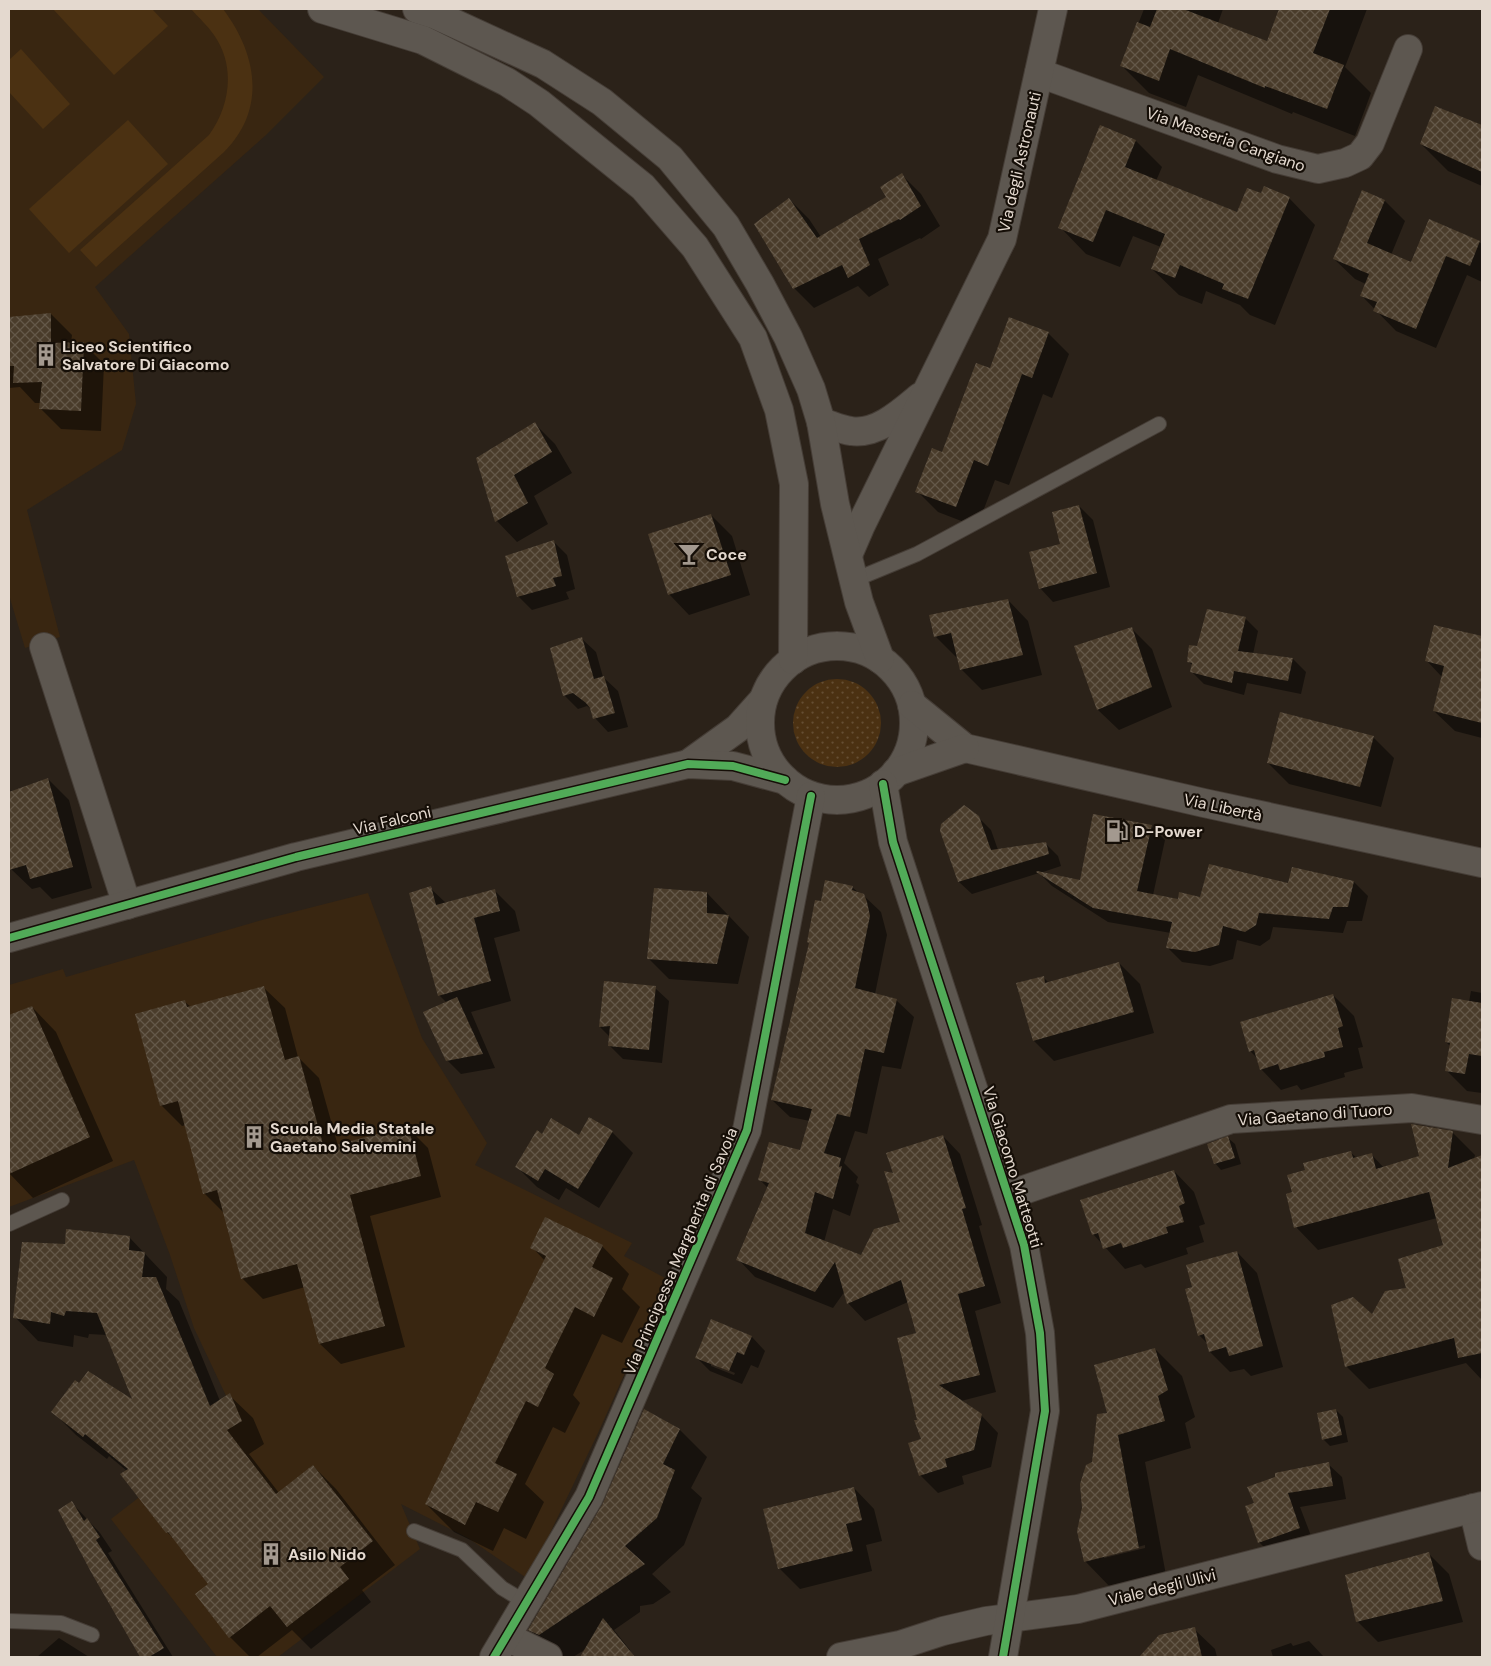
<svg xmlns="http://www.w3.org/2000/svg" width="1491" height="1666" viewBox="0 0 1491 1666" font-family="'DM Sans',sans-serif">
<style>
.built{fill:#392611}
.grass{fill:url(#grass-dots)}
.park{fill:#4b3112}
.shadow{fill:#0007;fill-rule:evenodd}
.building{fill:url(#building-cross-hatch)}
.lines{fill:none;stroke-linecap:round;stroke-linejoin:round}
.service-casing{stroke:#453d36;stroke-width:16}
.minor-casing{stroke:#453d36;stroke-width:30}
.tertiary-casing{stroke:#453d36;stroke-width:30}
.secondary-casing{stroke:#453d36;stroke-width:30}
.service{stroke:#5d5750;stroke-width:14}
.minor{stroke:#5d5750;stroke-width:28}
.tertiary{stroke:#5d5750;stroke-width:28}
.secondary{stroke:#5d5750;stroke-width:28}
.cycleway-casing{stroke:#150e07;stroke-width:11}
.cycleway{stroke:#51ab58;stroke-width:8}
.labels{text-anchor:middle;stroke-width:4.5;stroke-linejoin:round;paint-order:stroke}
.street-label{font-size:16px;fill:#e4d9cf;stroke:#150e07}
.poi-label{font-size:16px;font-weight:bold;fill:#e4d9cf;stroke:#150e07;text-anchor:start}
</style>
<defs>
<pattern id="grass-dots" width="8" height="8" patternUnits="userSpaceOnUse" patternTransform="scale(1.25)"><rect width="8" height="8" fill="#4b3112"/><path d="M2 2h.1M6 6h.1" fill="none" stroke="#654e33" stroke-width="1.8" stroke-linecap="round"/></pattern>
<pattern id="building-cross-hatch" width="8" height="8" patternUnits="userSpaceOnUse" patternTransform="scale(1.25)"><rect width="8" height="8" fill="#4a3c2b"/><path d="M0 0l8 8M0 8l8-8" fill="none" stroke="#645849"/></pattern>
</defs>
<rect width="100%" height="100%" fill="#2b2219"/>
<g class="built">
<polygon points="9,9 258,9 324,77 266,135 95,287 129,334 136,404 122,450 27,510 60,637 25,648 9,595"/>
<polygon points="368,893 422,1038 487,1143 475,1165 632,1243 624,1256 667,1279 598,1433 528,1579 468,1538 401,1504 420,1549 278,1657 217,1657 111,1519 238,1421 194,1328 170,1255 134,1160 9,1207 9,985 63,969 66,977 262,920"/>
</g>
<circle class="grass" cx="837" cy="723" r="44"/>
<g class="park">
<polygon points="53,9 152,9 168,26 114,75"/>
<path d="M191,9h32c34,45 44,100 1,143l-128,115 -16,-17 129,-115c21,-29 27,-69 5,-100 -6,-9 -16,-18 -23,-26z"/>
<polygon points="21,49 70,104 43,129 9,92 9,60"/>
<polygon points="128,120 168,164 69,253 29,209"/>
</g>
<g class="shadow">
<polygon points="1144,9 1223,9 1218,23 1268,42 1281,9 1367,9 1345,67 1371,93 1355,136 1293,112 1292,114 1198,75 1186,107 1149,93 1122,66"/>
<polygon points="1436,107 1482,127 1482,186 1448,171 1421,144"/>
<polygon points="1136,141 1162,167 1156,181 1238,213 1261,195 1289,198 1315,225 1275,325 1250,315 1240,305 1206,291 1202,304 1179,295 1152,269 1161,247 1133,236 1120,267 1086,254 1060,227"/>
<polygon points="902,175 921,194 940,226 921,239 920,238 878,259 889,285 869,297 858,286 814,308 794,288 789,199 809,219 821,237 888,198"/>
<polygon points="1362,191 1385,201 1405,221 1391,255 1411,264 1479,242 1482,244 1482,282 1467,275 1436,348 1396,331 1361,295 1366,284 1355,279 1334,259"/>
<polygon points="51,314 72,335 71,344 84,344 104,364 101,431 61,429 41,409 41,403 35,403 20,387 9,388 9,318"/>
<polygon points="1048,333 1069,354 1052,398 1043,394 1009,485 995,480 977,527 938,512 917,491 943,454"/>
<polygon points="535,424 555,444 572,473 534,496 548,524 517,542 497,521 478,459"/>
<polygon points="1079,506 1093,520 1110,587 1053,602 1040,588"/>
<polygon points="711,515 732,536 750,595 689,615 669,594"/>
<polygon points="553,541 567,555 575,589 566,592 569,599 532,610 518,596"/>
<polygon points="1008,600 1028,621 1042,675 982,690 961,669 958,656 956,657 935,636"/>
<polygon points="1245,618 1258,631 1253,654 1293,659 1306,672 1301,694 1247,683 1244,695 1204,684 1191,671 1193,666 1188,661 1198,648"/>
<polygon points="1435,626 1482,638 1482,738 1455,731 1434,711 1442,677 1427,661"/>
<polygon points="1131,628 1152,649 1172,707 1119,730 1098,710 1076,647"/>
<polygon points="582,639 596,652 603,677 618,691 628,727 608,732 595,718 592,710 587,706 578,709 564,695"/>
<polygon points="1373,737 1394,758 1381,807 1289,784 1268,763"/>
<polygon points="48,779 69,800 92,888 52,899 40,887 32,889 11,869 9,859 9,793"/>
<polygon points="978,817 991,830 998,850 1045,843 1058,856 1061,866 1040,873 1081,881 1151,826 1165,840 1153,895 1179,900 1201,899 1289,884 1354,882 1368,896 1362,921 1347,921 1343,933 1273,927 1270,939 1260,946 1237,940 1233,959 1210,966 1182,962 1168,948 1171,933 1108,922 1052,886 1039,873 972,894 959,882"/>
<polygon points="852,887 859,893 863,895 881,912 887,935 875,994 896,1000 914,1017 901,1069 882,1066 867,1134 855,1131 844,1163 858,1177 856,1182 859,1185 850,1216 833,1209 824,1242 862,1257 901,1222 894,1175 943,1136 960,1154 982,1225 979,1226 1001,1303 975,1311 996,1392 961,1401 981,1415 998,1433 991,1467 962,1476 964,1484 938,1493 920,1475 922,1440 918,1334 908,1302 865,1321 848,1303 845,1291 833,1308 755,1277 738,1259 768,1188 760,1180 800,1152 810,1121 790,1117 772,1100 822,903"/>
<polygon points="430,888 446,903 494,890 515,911 520,931 494,938 511,1001 471,1012 495,1068 461,1074 447,1060 447,1003 439,995"/>
<polygon points="707,893 749,937 738,984 669,979 648,958"/>
<polygon points="1119,963 1140,984 1154,1033 1054,1061 1034,1041 1043,977 1049,983"/>
<polygon points="605,982 655,988 669,1001 662,1063 623,1059 609,1045 610,1037 600,1027"/>
<polygon points="264,988 285,1008 298,1057 319,1078 338,1146 407,1127 428,1148 441,1197 370,1216 405,1347 341,1364 320,1344 305,1287 263,1299 242,1278 224,1213 204,1193 186,1125 182,1126 161,1105 185,1002 191,1007"/>
<polygon points="1471,991 1482,993 1482,1093 1467,1091 1446,1070 1450,1046 1446,1042 1469,1002"/>
<polygon points="1333,995 1354,1016 1363,1047 1358,1048 1363,1068 1344,1073 1345,1077 1301,1090 1297,1085 1281,1090 1261,1069 1258,1059 1250,1051"/>
<polygon points="32,1007 56,1032 113,1161 33,1198 9,1173 9,1017"/>
<polygon points="612,1132 633,1153 599,1208 566,1188 559,1200 537,1187 516,1166 542,1135 579,1137"/>
<polygon points="1452,1132 1475,1155 1474,1159 1482,1157 1482,1380 1466,1363 1369,1389 1346,1366 1372,1316 1408,1289 1445,1246 1437,1218 1318,1250 1296,1227 1294,1193 1306,1171 1350,1152 1357,1158 1371,1154 1384,1168 1421,1157"/>
<polygon points="1228,1138 1235,1144 1241,1164 1221,1170 1215,1163"/>
<polygon points="1174,1171 1194,1192 1205,1224 1199,1226 1204,1242 1186,1248 1188,1254 1145,1268 1141,1264 1125,1269 1093,1234"/>
<polygon points="129,1237 167,1277 166,1289 179,1301 220,1401 229,1395 253,1418 264,1444 249,1454 279,1493 313,1466 336,1489 395,1565 362,1590 371,1602 311,1649 292,1630 257,1657 250,1657 230,1637 210,1584 181,1546 167,1532 127,1471 109,1456 107,1459 76,1435 53,1412 135,1402 107,1335 89,1334 88,1338 74,1335 73,1347 38,1341 15,1317 66,1245"/>
<polygon points="602,1246 629,1274 622,1289 640,1307 622,1343 602,1334 573,1395 580,1403 565,1433 553,1427 525,1484 544,1502 526,1539 504,1528 493,1551 454,1532 426,1504 545,1261 532,1247"/>
<polygon points="1237,1252 1257,1273 1283,1367 1251,1376 1244,1369 1230,1372 1210,1352 1208,1344 1199,1335 1194,1288"/>
<path d="M711,1321l41,16 13,14 -7,17 -7,-3 -9,19 -32,-13 -14,-14zM711,1363l24,10 -1,2 -23,-9z"/>
<path d="M1155,1349l27,27 13,41 -10,6 6,25 -46,14 21,113 -54,14 -27,-28 8,-99 16,-48zM1145,1545v3l-41,10v-2z"/>
<polygon points="1336,1410 1343,1417 1348,1442 1330,1446 1323,1439"/>
<polygon points="644,1411 680,1430 707,1457 691,1488 702,1498 684,1545 652,1574 671,1592 653,1604 640,1606 640,1612 614,1630 630,1650 631,1657 587,1657 583,1653 586,1649 573,1657 558,1657 530,1630 604,1506"/>
<polygon points="1328,1464 1342,1477 1346,1499 1300,1507 1313,1541 1273,1556 1259,1542 1255,1504"/>
<polygon points="854,1488 874,1509 882,1541 866,1545 872,1571 800,1589 779,1568"/>
<polygon points="72,1503 100,1533 112,1551 108,1553 173,1657 141,1657 92,1572"/>
<polygon points="1428,1553 1449,1574 1463,1622 1378,1642 1357,1621"/>
<polygon points="1194,1629 1215,1649 1217,1657 1153,1657 1152,1650"/>
<polygon points="59,1638 89,1657 37,1657"/>
<polygon points="1309,1641 1324,1657 1273,1657 1271,1650 1291,1643 1293,1646"/>
</g>
<g class="building">
<polygon points="1157,9 1183,9 1267,41 1279,9 1330,9 1313,53 1344,65 1327,109 1265,86 1265,88 1170,49 1159,81 1120,66 1137,22 1150,27"/>
<polygon points="1435,106 1482,125 1482,172 1420,144"/>
<polygon points="1100,125 1136,140 1125,167 1237,212 1247,188 1261,193 1264,186 1290,197 1248,299 1222,289 1224,284 1180,265 1175,278 1151,269 1165,234 1106,210 1093,242 1058,228"/>
<polygon points="902,173 921,206 900,220 899,219 859,239 870,265 848,278 842,265 793,289 754,224 789,198 817,238 886,197 880,187"/>
<polygon points="1362,190 1385,200 1367,243 1411,262 1429,219 1480,241 1470,266 1446,256 1416,329 1373,311 1377,302 1360,296 1369,274 1333,259"/>
<polygon points="51,313 51,343 84,342 81,411 39,409 42,382 13,383 14,366 9,366 9,317"/>
<polygon points="1009,317 1049,332 1032,378 1022,374 988,466 974,460 956,507 915,492 932,448 942,452 976,363 990,368"/>
<polygon points="535,422 552,452 514,475 528,503 495,522 476,458"/>
<polygon points="1079,505 1097,573 1039,589 1029,552 1060,544 1052,512"/>
<polygon points="711,514 731,575 668,595 648,534"/>
<polygon points="554,540 562,576 553,578 556,586 517,597 505,556"/>
<polygon points="1008,599 1023,655 960,670 951,633 934,637 929,615"/>
<polygon points="1207,609 1246,617 1238,651 1293,658 1288,681 1234,671 1232,683 1190,672 1192,663 1187,662 1189,645 1197,646"/>
<polygon points="1434,625 1482,636 1482,723 1433,711 1444,666 1425,661"/>
<polygon points="1132,627 1152,687 1097,710 1074,646"/>
<polygon points="582,637 594,679 604,676 615,713 593,719 590,708 586,703 573,693 563,696 550,648"/>
<polygon points="1280,712 1374,736 1360,787 1267,763"/>
<polygon points="48,778 73,867 30,879 26,865 9,870 9,792"/>
<polygon points="964,805 979,816 991,850 1046,842 1049,854 958,882 940,831 941,824"/>
<polygon points="1093,814 1152,825 1137,891 1178,899 1179,892 1200,897 1209,864 1288,883 1292,867 1354,881 1348,907 1333,907 1329,919 1259,913 1256,925 1245,932 1223,926 1219,945 1195,952 1166,948 1172,922 1093,908 1036,872 1037,871 1080,880"/>
<polygon points="825,880 853,886 852,890 864,894 867,902 870,916 855,988 897,999 884,1053 865,1049 850,1117 837,1114 824,1153 841,1158 839,1167 842,1166 833,1199 815,1192 805,1233 861,1255 874,1229 900,1222 884,1171 893,1173 886,1153 943,1135 966,1208 962,1209 985,1286 958,1294 980,1375 939,1385 982,1414 974,1450 945,1459 947,1467 919,1476 908,1443 921,1439 914,1420 917,1420 897,1338 916,1333 901,1280 847,1304 835,1262 815,1292 736,1260 769,1183 758,1180 769,1142 800,1150 812,1109 771,1100 809,943 807,942 815,900 821,901"/>
<polygon points="431,886 436,905 495,889 500,911 474,918 491,981 438,996 409,893"/>
<polygon points="654,888 707,892 707,913 729,915 717,964 647,959"/>
<polygon points="1119,962 1134,1012 1033,1041 1016,983 1044,976 1045,983"/>
<polygon points="604,981 656,986 649,1050 608,1046 610,1026 599,1027"/>
<polygon points="264,986 285,1060 299,1056 324,1148 408,1126 421,1176 350,1195 385,1326 319,1344 297,1264 241,1279 217,1190 203,1194 178,1101 160,1106 135,1014 185,1000 187,1007"/>
<polygon points="1333,994 1343,1026 1338,1028 1343,1047 1324,1052 1325,1057 1280,1070 1278,1064 1260,1070 1254,1050 1249,1052 1240,1022"/>
<polygon points="457,997 483,1054 446,1061 423,1012"/>
<polygon points="1452,998 1482,1003 1482,1056 1469,1054 1465,1074 1445,1071 1450,1043 1445,1042"/>
<polygon points="32,1006 90,1137 9,1174 9,1015"/>
<polygon points="589,1117 613,1131 578,1189 545,1169 538,1181 515,1167 537,1130 542,1134 551,1118 579,1135"/>
<polygon points="1411,1124 1453,1131 1448,1168 1482,1155 1482,1353 1458,1358 1454,1338 1345,1367 1331,1305 1353,1297 1372,1314 1385,1291 1406,1288 1398,1259 1443,1245 1429,1192 1294,1228 1286,1194 1292,1192 1287,1175 1305,1170 1303,1163 1351,1151 1353,1158 1372,1153 1376,1169 1419,1156"/>
<polygon points="1228,1136 1235,1158 1214,1164 1207,1144"/>
<polygon points="1174,1170 1185,1203 1179,1206 1184,1222 1166,1227 1168,1233 1123,1248 1121,1243 1103,1249 1098,1233 1092,1235 1080,1200"/>
<polygon points="545,1217 603,1245 592,1267 613,1278 594,1317 575,1307 545,1368 554,1374 538,1407 526,1401 495,1463 517,1474 498,1512 476,1502 465,1525 425,1504 546,1256 530,1248"/>
<polygon points="66,1229 130,1236 129,1250 145,1252 142,1277 156,1277 210,1406 230,1393 242,1421 227,1430 276,1494 313,1465 373,1541 340,1567 349,1579 287,1627 270,1606 229,1638 195,1594 208,1584 168,1532 166,1533 120,1474 128,1469 85,1434 83,1437 51,1412 75,1380 79,1383 88,1371 132,1399 97,1313 66,1311 64,1316 51,1312 50,1324 13,1318 22,1242 65,1244"/>
<polygon points="1237,1251 1263,1346 1229,1356 1226,1347 1209,1352 1204,1334 1198,1336 1185,1289 1192,1287 1186,1265"/>
<polygon points="711,1319 752,1336 744,1355 737,1352 729,1371 695,1358"/>
<polygon points="1155,1348 1168,1390 1158,1396 1165,1421 1118,1435 1139,1548 1084,1562 1077,1531 1082,1508 1080,1484 1086,1465 1092,1462 1097,1414 1107,1413 1094,1365"/>
<polygon points="644,1409 680,1429 663,1464 675,1470 657,1518 625,1546 645,1564 539,1635 528,1630 602,1505"/>
<polygon points="1336,1409 1342,1435 1322,1440 1317,1413"/>
<polygon points="1329,1462 1333,1486 1288,1493 1300,1528 1258,1543 1245,1506 1254,1503 1247,1487 1275,1477 1275,1473"/>
<polygon points="854,1487 862,1520 846,1524 853,1551 778,1569 763,1509"/>
<polygon points="72,1501 84,1521 87,1518 100,1537 96,1540 164,1648 149,1657 140,1657 91,1572 58,1510"/>
<polygon points="1429,1552 1443,1601 1356,1622 1345,1575"/>
<polygon points="603,1618 635,1657 580,1657"/>
<polygon points="1195,1627 1202,1657 1139,1657 1159,1635"/>
</g>
<g class="lines">
<defs>
<g id="service">
<polyline points="854,580 917,554 1159,424"/>
<polyline points="9,1224 62,1200"/>
<polyline points="414,1531 462,1550 502,1588 527,1603"/>
<polyline points="9,1621 61,1623 92,1635"/>
</g>
<g id="minor">
<polyline points="1039,73 1277,159 1318,169 1345,163 1360,156 1370,143 1408,49"/>
<path d="M821,422c10,3 20,8 30,9 26,4 51,-19 69,-34"/>
<polyline points="848,555 861,525 1002,239 1053,9"/>
<polyline points="44,647 127,905"/>
<polyline points="688,764 738,728 763,700"/>
<polyline points="9,938 296,857 688,764 733,766 785,780"/>
<polyline points="1009,1195 1231,1119 1412,1108 1482,1120"/>
<polyline points="1473,1508 1482,1546"/>
<polyline points="507,1637 548,1657"/>
<polyline points="841,1657 900,1645 943,1631 986,1621 1078,1609 1482,1506"/>
</g>
<g id="tertiary">
<circle cx="837" cy="723" r="77"/>
<polyline points="912,705 965,748 1204,803 1482,863"/>
<polyline points="896,772 965,748"/>
<polyline points="883,784 893,842 1024,1245 1040,1333 1045,1411 1003,1657"/>
<polyline points="494,1657 589,1497 747,1130 811,796"/>
</g>
<g id="secondary">
<polyline points="322,9 423,40 507,82 539,103 643,187 695,247 753,338 779,410 794,484 793,660"/>
<polyline points="417,9 436,15 543,64 602,102 670,158 726,226 760,284 788,337 811,389 821,422 835,504 859,602 880,659"/>
</g>
</defs>
<use href="#service" class="service-casing"/>
<use href="#minor" class="minor-casing"/>
<use href="#tertiary" class="tertiary-casing"/>
<use href="#secondary" class="secondary-casing"/>
<use href="#service" class="service"/>
<use href="#minor" class="minor"/>
<use href="#tertiary" class="tertiary"/>
<use href="#secondary" class="secondary"/>
<defs>
<g id="cycleway">
<polyline points="883,784 893,842 1024,1245 1040,1333 1045,1411 1003,1657"/>
<polyline points="9,938 296,857 688,764 733,766 785,780"/>
<polyline points="494,1657 589,1497 747,1130 811,796"/>
</g>
</defs>
<use href="#cycleway" class="cycleway-casing"/>
<use href="#cycleway" class="cycleway"/>
</g>
<defs>
<symbol id="building-bare" viewBox="-9 -9 18 18"><path d="M-4-6H4V6H1V3H-1V6H-4ZM-2.5-4.3h1.7v1.8h-1.7ZM.8-4.3h1.7v1.8H.8ZM-2.5-1h1.7V.8h-1.7ZM.8-1h1.7V.8H.8Z" fill="#a3998f" stroke="#150e07" stroke-width="2.5" paint-order="stroke"/></symbol>
<symbol id="bar-bare" viewBox="-9 -9 18 18"><path d="M-6-5H6L.8 .8V4.5H3.5V6h-7V4.5H-.8V.8Z" fill="#a3998f" stroke="#150e07" stroke-width="2.5" paint-order="stroke"/></symbol>
<symbol id="fuel-bare" viewBox="-9 -9 18 18"><path d="M-5.5-6h7V0h2V4h1.3V-2.5L3-4.5l.8-.8L6-3V5H2.5V1h-1V6h-7ZM-4.2-4.7v3.2H.2V-4.7Z" fill="#a3998f" stroke="#150e07" stroke-width="2.5" paint-order="stroke"/></symbol>
</defs>
<g fill-rule="evenodd">
<use href="#building-bare" x="30" y="339" width="32" height="32"/>
<use href="#bar-bare" x="673" y="538" width="32" height="32"/>
<use href="#fuel-bare" x="1101" y="815" width="32" height="32"/>
<use href="#building-bare" x="238" y="1121" width="32" height="32"/>
<use href="#building-bare" x="255" y="1538" width="32" height="32"/>
</g>
<g class="labels">
<g class="street-label">
<text transform="translate(1226 139) rotate(19)" y="6">Via Masseria Cangiano</text>
<text transform="translate(1019 162) rotate(-77)" y="6">Via degli Astronauti</text>
<text transform="translate(1223 807) rotate(12)" y="6">Via Libertà</text>
<text transform="translate(392 820) rotate(-13)" y="6">Via Falconi</text>
<text transform="translate(1315 1114) rotate(-4)" y="6">Via Gaetano di Tuoro</text>
<text transform="translate(1013 1167) rotate(73)" y="6">Via Giacomo Matteotti</text>
<text transform="translate(680 1251) rotate(-67)" y="6">Via Principessa Margherita di Savoia</text>
<text transform="translate(1162 1587) rotate(-14)" y="6">Viale degli Ulivi</text>
</g>
<g class="poi-label">
<text x="62" y="352">Liceo Scientifico<tspan x="62" dy="18">Salvatore Di Giacomo</tspan></text>
<text x="706" y="560">Coce</text>
<text x="1134" y="837">D-Power</text>
<text x="270" y="1134">Scuola Media Statale<tspan x="270" dy="18">Gaetano Salvemini</tspan></text>
<text x="288" y="1560">Asilo Nido</text>
</g>
</g>
<rect width="1491" height="1666" fill="none" stroke="#e4d9cf" stroke-width="20"/>
</svg>
